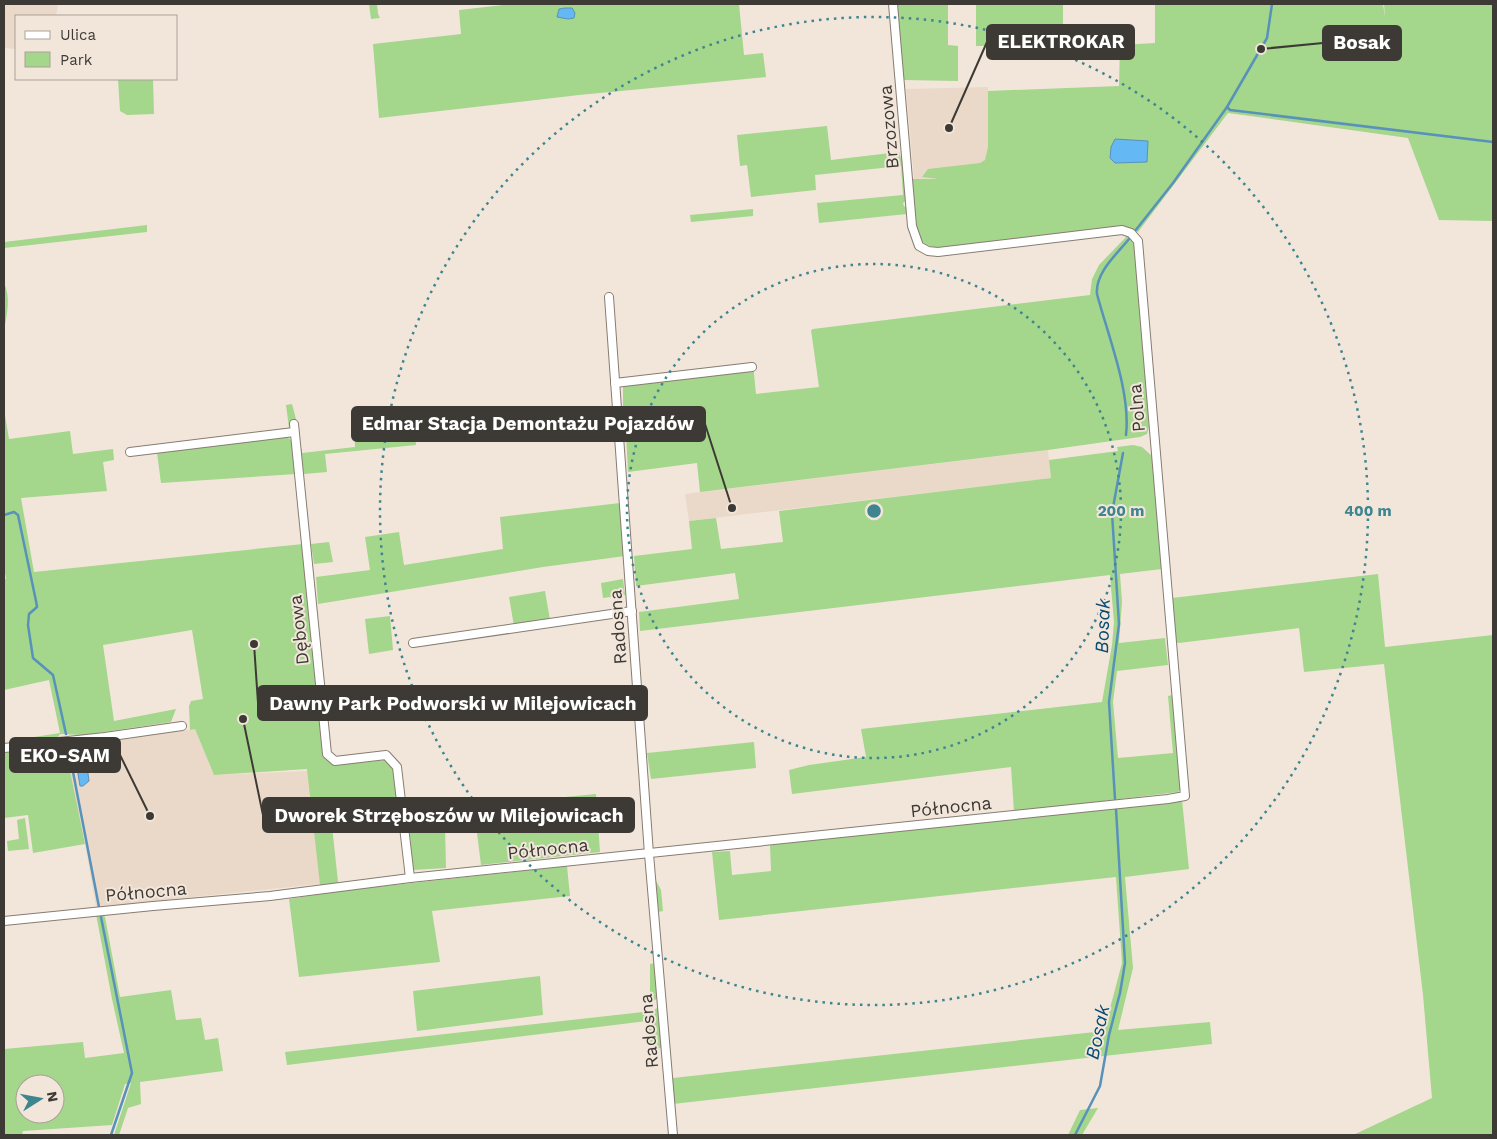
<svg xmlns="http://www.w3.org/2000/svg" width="1497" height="1139" viewBox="0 0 1497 1139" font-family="'Work Sans',sans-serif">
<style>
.built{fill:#ead9c8}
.green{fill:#a4d68c;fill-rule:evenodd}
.water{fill:#64b8f3;stroke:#5892ba}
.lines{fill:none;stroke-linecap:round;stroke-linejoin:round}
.stream{stroke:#5892ba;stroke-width:2.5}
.street-casing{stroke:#877c72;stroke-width:10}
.street{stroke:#fff;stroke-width:8}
.ring{fill:none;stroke:#3e858f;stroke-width:2.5;stroke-dasharray:2.5 5}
.labels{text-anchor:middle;stroke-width:4;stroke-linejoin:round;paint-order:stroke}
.street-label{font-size:18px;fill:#3d3934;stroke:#f2e6db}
.water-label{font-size:19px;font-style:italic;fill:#084b71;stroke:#f2e6db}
.centre{fill:#3e858f;stroke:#f2e6db;stroke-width:2.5}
.ring-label{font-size:15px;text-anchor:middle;font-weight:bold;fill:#3e858f;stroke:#f2e6db;stroke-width:4;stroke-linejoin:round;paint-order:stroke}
.leader{fill:none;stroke:#3d3934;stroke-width:2}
.callout-dot{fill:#3d3934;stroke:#f2e6db;stroke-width:2}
.callout{fill:#3d3934;stroke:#3d3934;stroke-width:2}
.callout-label{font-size:19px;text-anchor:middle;font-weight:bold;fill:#fff}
</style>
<rect width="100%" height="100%" fill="#f2e6db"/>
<g class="built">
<polygon points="4,4 58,4 56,16 16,16 16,49 4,48"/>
<polygon points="988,87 988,175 953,178 914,179 906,89"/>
<polygon points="1048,450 1051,478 689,521 685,494"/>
<polygon points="195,729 214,775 308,771 320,884 96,907 85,844 65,747"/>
</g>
<g class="green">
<polygon points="369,4 377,4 378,14 380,18 371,19"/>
<polygon points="512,4 739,4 744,55 763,53 766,77 579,95 379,118 373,44 461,34 459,10"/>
<polygon points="897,4 948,4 948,45 958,46 958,81 903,80"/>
<rect x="976" y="4" width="87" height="42"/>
<path d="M1155,4h228l2,13 -1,-13h109v217l-54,-1 -31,-82 -180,-25 -90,119 -9,-3 -189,19c-7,-1 -14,-2 -18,-7 -11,-11 -10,-47 -11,-62h27l-16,-2 6,-8 52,-6 5,-3 3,-13v-56l131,-5 1,-41 35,-2z"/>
<polygon points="118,79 153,79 154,114 127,115 120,111"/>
<polygon points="827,126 831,160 899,152 901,158 903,160 907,200 903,203 904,206 907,208 907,214 819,223 817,203 903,195 901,166 815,175 816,190 751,197 747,165 740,166 737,135"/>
<polygon points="753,209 753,216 691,222 690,215"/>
<polygon points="147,225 147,232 4,248 4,242"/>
<polygon points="1127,236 1132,240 1137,253 1149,427 1147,434 1140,437 1048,450 700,492 697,463 628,472 626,434 641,433 655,407 623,410 623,380 753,364 756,394 819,387 811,330 813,329 1090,295 1092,279 1099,265"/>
<path d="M4,283c7,14 3,32 0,47z"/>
<polygon points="292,404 297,423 288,430 279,429 289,428 286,405"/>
<polygon points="413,408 413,417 365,423 365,440 415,435 416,445 325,454 327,472 304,474 299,452 302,448 302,453 355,447 354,415"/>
<polygon points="4,409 9,439 70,431 73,454 113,449 114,460 103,462 107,491 21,498 34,572 303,544 323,753 334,765 386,760 395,771 400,820 332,826 339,891 567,866 570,896 432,911 440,962 299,977 289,899 321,894 307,769 214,775 195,729 190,730 189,706 191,701 203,699 192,630 103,645 114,721 176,709 171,722 84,735 60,734 58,737 21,741 21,739 60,733 49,680 4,690 4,579 6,579 4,568"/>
<polygon points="281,435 286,436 292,441 296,474 161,483 157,453"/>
<polygon points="1133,445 1142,447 1152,456 1162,569 1120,574 1122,602 1119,643 1165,638 1168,665 1117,671 1113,702 1118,758 1173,753 1168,696 1173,695 1181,789 1178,792 1014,812 1011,767 792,794 789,770 809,765 866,757 861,729 1102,702 1112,645 1114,622 1110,575 640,631 639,612 739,599 735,573 636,586 634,556 692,549 689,521 716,518 721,549 783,542 779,511 1051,478 1049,460 1118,451 1117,447"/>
<polygon points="620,503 625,556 543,567 318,604 316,577 370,570 365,537 399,532 404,565 503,549 500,517"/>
<polygon points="329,542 333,562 314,564 311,544"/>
<polygon points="1378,574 1385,647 1493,635 1493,1135 1353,1135 1432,1098 1423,995 1384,664 1304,672 1299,628 1179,643 1175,642 1172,598"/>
<polygon points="623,579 625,595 603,598 601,583"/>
<polygon points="545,591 550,620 514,626 509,597"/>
<polygon points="390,616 393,650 369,654 365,619"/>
<polygon points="754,742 756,768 651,779 647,753"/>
<polygon points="65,746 85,844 33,853 28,815 4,818 4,753 9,752 9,750"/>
<polygon points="596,794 600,852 481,865 476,825 445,827 446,868 413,870 408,812"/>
<polygon points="1182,800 1189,869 1125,877 1133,968 1118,1030 1210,1022 1212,1044 673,1104 673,1078 1104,1031 1122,963 1116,877 719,920 712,852 730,851 732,875 771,871 770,845"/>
<polygon points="25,818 29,849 8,851 7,841 19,839 17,820"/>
<polygon points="655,879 661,890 663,911 658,912"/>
<path d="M96,914l7,1 2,2 15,80 51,-7 5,30 25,-2 4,22 13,-2 5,33 -83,11 1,22 -13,4 -9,27h-5l17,-52 -6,1 -13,41 -89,6 -1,4h-18v-86l79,-7 2,16 39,-5 -12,-54zM25,1084h30v30h-30z"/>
<polygon points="655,963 658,993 657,999 650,1002 650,964"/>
<polygon points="540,976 543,1015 417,1031 413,991"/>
<polygon points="659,1007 663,1048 649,1049 647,1021 287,1065 285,1052 652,1011"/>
<polygon points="1098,1108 1082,1135 1068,1135 1080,1110"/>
</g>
<g class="water">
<polygon points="565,8 572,8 575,13 574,18 568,19 557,17 559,9"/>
<polygon points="1115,139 1148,141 1147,162 1115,163 1110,158 1111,147"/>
<polygon points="78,749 85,750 89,781 83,786 80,786 74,750"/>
</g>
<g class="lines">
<g class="stream">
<polyline points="1227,107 1230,110 1493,142"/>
<polyline points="1135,231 1173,183 1227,107 1267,38 1272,4"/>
<path d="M1126,435c5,-43 -18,-99 -29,-141 -2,-21 19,-39 32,-55"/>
<polyline points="4,515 14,512 18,515 36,601 37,607 29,614 28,625 33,658 53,675 66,734"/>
<polyline points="68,746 99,907"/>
<polyline points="1115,799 1109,702 1119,624 1112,513 1123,453"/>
<polyline points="101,917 132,1073 111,1135"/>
<polyline points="1075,1135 1100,1086 1109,1035 1120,993 1125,963 1116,809"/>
</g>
<defs>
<g id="street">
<polyline points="609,297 649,854 673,1135"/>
<polyline points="615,383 752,367"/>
<polyline points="294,424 327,754 335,761 386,755 397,767 410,878"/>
<polyline points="130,452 294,432"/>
<polyline points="413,643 632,611"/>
<polyline points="4,748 105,737 182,726"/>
<polyline points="4,921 153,906 270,896 410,878 1168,799 1185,796 1138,241 1131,233 1122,230 938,252 928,251 919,246 912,226 893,4"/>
</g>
</defs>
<use href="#street" class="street-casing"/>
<use href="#street" class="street"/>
</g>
<g class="ring">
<circle cx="874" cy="511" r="247"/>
<circle cx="874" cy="511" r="494"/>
</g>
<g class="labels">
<g class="street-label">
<text transform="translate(889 127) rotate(-95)" y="6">Brzozowa</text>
<text transform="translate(1137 408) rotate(-95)" y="6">Polna</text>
<text transform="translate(618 627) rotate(-94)" y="6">Radosna</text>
<text transform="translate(299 630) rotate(-96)" y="6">Dębowa</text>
<text transform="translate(951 807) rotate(-6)" y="6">Północna</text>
<text transform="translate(548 849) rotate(-6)" y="6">Północna</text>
<text transform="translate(146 892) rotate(-5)" y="6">Północna</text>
<text transform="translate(649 1031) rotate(-95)" y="6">Radosna</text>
</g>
<g class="water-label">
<text transform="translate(1102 626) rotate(-88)" y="7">Bosak</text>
<text transform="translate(1097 1032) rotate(-78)" y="7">Bosak</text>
</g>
</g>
<circle cx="874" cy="511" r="8" class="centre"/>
<g class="ring-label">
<text x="1121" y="516">200 m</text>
<text x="1368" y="516">400 m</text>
</g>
<path class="leader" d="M949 128L987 42M1261 49L1323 43M732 508L705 424M254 644L258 703M150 816L120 755M243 719L263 815"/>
<g class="callout-dot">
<circle cx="949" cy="128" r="5"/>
<circle cx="1261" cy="49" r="5"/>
<circle cx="732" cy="508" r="5"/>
<circle cx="254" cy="644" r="5"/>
<circle cx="150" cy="816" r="5"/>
<circle cx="243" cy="719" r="5"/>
</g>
<g class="callout">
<rect x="987" y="25" width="147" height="34" rx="5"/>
<rect x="1323" y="26" width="78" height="34" rx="5"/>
<rect x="352" y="407" width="353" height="34" rx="5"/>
<rect x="258" y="686" width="389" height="34" rx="5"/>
<rect x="10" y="738" width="110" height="34" rx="5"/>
<rect x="263" y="798" width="371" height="34" rx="5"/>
</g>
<g class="callout-label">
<text x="1061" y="48">ELEKTROKAR</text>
<text x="1362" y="49">Bosak</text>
<text x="528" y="430">Edmar Stacja Demontażu Pojazdów</text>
<text x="453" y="710">Dawny Park Podworski w Milejowicach</text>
<text x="65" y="762">EKO-SAM</text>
<text x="449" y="822">Dworek Strzęboszów w Milejowicach</text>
</g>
<rect width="1497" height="1139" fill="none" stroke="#3d3934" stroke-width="10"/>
<rect x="15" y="15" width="162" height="65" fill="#f2e6db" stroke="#aaa198"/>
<rect x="25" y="31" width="25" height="8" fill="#ffffff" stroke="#aaa198"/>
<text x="60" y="40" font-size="15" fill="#3d3934">Ulica</text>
<rect x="25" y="52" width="25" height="15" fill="#a4d68c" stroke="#aaa198"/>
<text x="60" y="65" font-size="15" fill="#3d3934">Park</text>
<g transform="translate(40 1099) rotate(79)"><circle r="24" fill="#f2e6db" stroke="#aaa198"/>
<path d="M0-4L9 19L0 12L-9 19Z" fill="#3e858f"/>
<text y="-8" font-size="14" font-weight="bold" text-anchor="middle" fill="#3d3934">N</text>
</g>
</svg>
